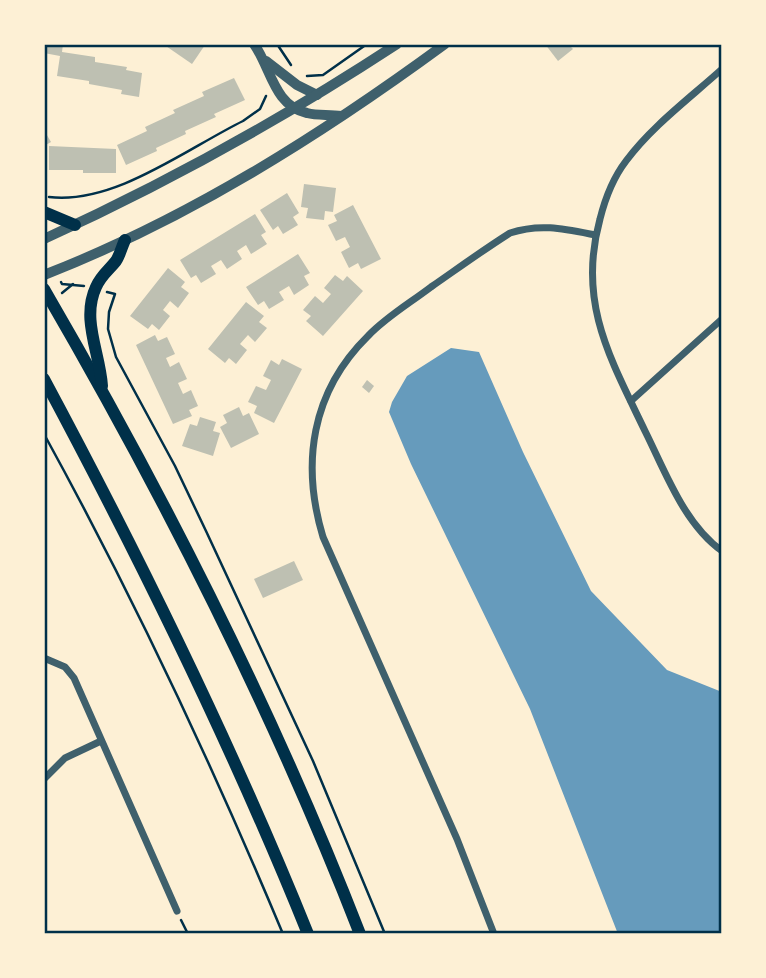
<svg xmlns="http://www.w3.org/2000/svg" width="766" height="978" viewBox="0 0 766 978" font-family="'Space Grotesk',sans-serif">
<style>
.water{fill:#669bbc}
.building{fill:#bec0b2}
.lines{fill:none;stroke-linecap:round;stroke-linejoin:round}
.path{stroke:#003049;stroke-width:2.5}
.minor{stroke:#3f606c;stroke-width:7}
.tertiary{stroke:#3f606c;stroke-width:10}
.primary{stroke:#003049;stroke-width:12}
.neatline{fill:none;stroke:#003049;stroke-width:2.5}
</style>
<rect width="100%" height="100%" fill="#fdf0d5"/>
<polygon class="water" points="451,348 479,352 523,452 591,591 667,670 722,692 722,934 618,934 530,709 411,464 389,412 392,402 407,376"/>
<g class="building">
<polygon points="44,44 63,44 62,52 95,57 95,62 127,67 126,70 142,73 139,97 121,94 122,90 89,84 89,81 57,76 60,56 44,53"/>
<polygon points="163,44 204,44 205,45 192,64"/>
<polygon points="545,44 568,44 573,49 558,61"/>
<polygon points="234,78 245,100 214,114 216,117 185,131 186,134 156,148 157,151 126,165 117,145 147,131 145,127 175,113 173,110 204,96 202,92"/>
<polygon points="44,130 51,142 44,146"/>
<polygon points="49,146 116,149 116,173 83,173 83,170 49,170"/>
<polygon points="304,184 336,188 333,212 325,211 324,220 306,218 308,208 301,207"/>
<polygon points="287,193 299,213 293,217 298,225 283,234 278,226 273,230 260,210"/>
<polygon points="353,205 381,259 361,269 358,263 349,268 341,252 350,247 345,237 336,241 328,225 337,221 334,215"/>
<polygon points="255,214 266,232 261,235 267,244 251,254 246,245 237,251 242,259 227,269 221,260 211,266 216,274 201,283 196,275 191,278 180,260"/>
<polygon points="298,254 310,273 304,276 309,285 294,295 289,286 279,292 284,300 269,309 264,301 258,305 246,287"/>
<polygon points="168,268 185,282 181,287 189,293 178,308 170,301 163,310 170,316 159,330 152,324 148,329 130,316"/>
<polygon points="335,275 343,281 347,276 363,291 323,336 306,321 311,316 303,310 315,296 323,303 331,294 324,288"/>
<polygon points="246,302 264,316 259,322 267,328 255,342 248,335 240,344 247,350 236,364 229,358 225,363 208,349"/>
<polygon points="155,335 158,341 167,337 175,354 166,358 170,367 179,362 187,379 178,383 183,394 191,390 198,406 189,410 192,416 173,424 136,345"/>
<polygon points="282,359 302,369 274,423 254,413 257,406 248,402 256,386 266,390 271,380 263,376 271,360 279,365"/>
<polygon points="367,380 374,386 369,393 362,387"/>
<polygon points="239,407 243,416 249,413 259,434 231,448 220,427 227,423 223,415"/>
<polygon points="200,417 216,422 213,431 220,433 213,456 182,446 190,424 197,426"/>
<polygon points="294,561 303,580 263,598 254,579"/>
</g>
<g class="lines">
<g class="path">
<polyline points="277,44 291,65"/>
<polyline points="307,76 323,75 367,44"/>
<path d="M49,197c65,8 137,-48 194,-76l17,-12 6,-13"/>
<polyline points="61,282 62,284 84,286"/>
<polyline points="107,292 115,294 109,312 108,329 116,357 175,466 206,531 313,761 385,934"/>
<polyline points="62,293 73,284"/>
<path d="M44,434c89,162 168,330 239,500"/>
<polyline points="181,920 188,934"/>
</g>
<g class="minor">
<path d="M722,69c-32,29 -70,57 -96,92 -13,17 -21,38 -26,58 -23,83 10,139 45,212 20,40 39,93 77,120"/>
<polyline points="631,401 722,319"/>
<polyline points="44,658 65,667 74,678 177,911"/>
<polyline points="44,779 65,758 101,741"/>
<path d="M494,934l-37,-95 -134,-302c-22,-73 -12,-145 45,-201 18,-19 42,-33 63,-49 26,-18 52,-37 79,-54 30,-10 55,-4 85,2"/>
</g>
<g class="tertiary">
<path d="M254,44c17,24 20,62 53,69 11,3 22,1 34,3"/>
<polyline points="266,61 297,85 317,95"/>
<path d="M44,239c123,-56 240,-121 353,-195"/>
<path d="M44,275c144,-56 277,-140 401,-231"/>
</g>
<g class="primary">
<polyline points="44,212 75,225"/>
<path d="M44,289c121,208 229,421 316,645"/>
<path d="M44,379c97,181 187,364 264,555"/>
<path d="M102,386c-2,-33 -21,-67 -6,-99 5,-12 13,-17 20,-26 4,-6 6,-15 9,-21"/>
</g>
</g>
<rect width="766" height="978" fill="none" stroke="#fdf0d5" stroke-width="91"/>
<rect x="46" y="46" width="674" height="886" class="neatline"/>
</svg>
